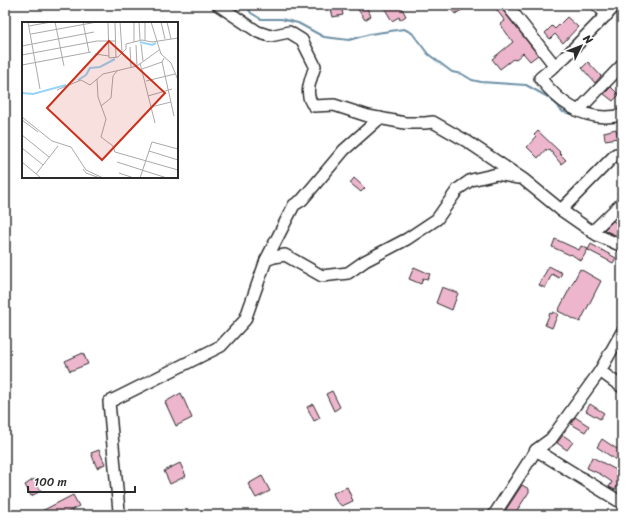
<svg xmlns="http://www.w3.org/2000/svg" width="627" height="520" viewBox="0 0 627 520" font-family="Sriracha,sans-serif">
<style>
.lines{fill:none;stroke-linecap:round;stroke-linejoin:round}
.stream{stroke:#6c90a6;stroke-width:2}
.building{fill:#edb6cd;stroke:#2b2b2b}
.minor-casing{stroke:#2b2b2b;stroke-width:14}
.minor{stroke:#fff;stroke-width:11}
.inset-river{fill:none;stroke:#97d4f8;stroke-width:2}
.inset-road{fill:none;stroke:#aaa;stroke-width:1}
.view{fill:#c8321e;fill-opacity:0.15;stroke:#c8321e;stroke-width:2}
.inset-edge{fill:none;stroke:#2b2b2b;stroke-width:2}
</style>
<rect width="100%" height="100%" fill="#fff"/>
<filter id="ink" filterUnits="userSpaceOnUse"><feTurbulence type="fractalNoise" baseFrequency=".025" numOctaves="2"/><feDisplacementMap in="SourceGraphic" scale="8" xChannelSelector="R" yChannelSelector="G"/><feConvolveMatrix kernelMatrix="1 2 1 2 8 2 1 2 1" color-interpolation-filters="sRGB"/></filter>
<g filter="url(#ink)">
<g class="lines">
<g class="stream">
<polyline points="245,5 247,6 251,13 261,19 281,19 298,23 324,37 349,40 370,34 404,29 412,33 428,54 452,72 462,74 472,80 481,82 526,85 548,97 563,112 573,114"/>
<polyline points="615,121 622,122"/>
</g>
</g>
<g class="building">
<polygon points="330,5 341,5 343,15 333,17"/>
<polygon points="355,5 365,5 371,16 365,20"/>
<polygon points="392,5 400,5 406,16 400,20 399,17 392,21 385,9"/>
<polygon points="448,5 470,5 455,14"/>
<polygon points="493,5 500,5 502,9 538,55 530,61 523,53 515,60 513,59 500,69 492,59 513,42 500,24 505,21"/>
<polygon points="567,17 578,27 563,43 555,34 550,39 545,33 552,26 555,29"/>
<polygon points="588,62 601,76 595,83 582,68"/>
<polygon points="611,87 619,95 613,101 604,94"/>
<polygon points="616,129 618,138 605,140 604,132"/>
<polygon points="538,131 560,152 559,153 566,160 561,164 549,149 547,151 546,149 538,158 527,147 536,137 534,135"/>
<polygon points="354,178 365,188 361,192 350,183"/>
<polygon points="613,221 622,226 622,238 604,230"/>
<polygon points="555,239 579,250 581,246 588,249 581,261 571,254 570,255 552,247"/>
<polygon points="591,244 616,258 613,263 588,250"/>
<polygon points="549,266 562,273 559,278 552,274 545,288 539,285"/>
<polygon points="414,267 430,274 428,279 423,278 421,284 409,279"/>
<polygon points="580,269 601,281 580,322 558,311"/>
<polygon points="442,287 458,293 452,310 436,303"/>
<polygon points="553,312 558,314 552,328 545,325 550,313 552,314"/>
<polygon points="83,353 88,364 70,371 65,361"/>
<polygon points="332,391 340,407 334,411 326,394"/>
<polygon points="181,393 192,418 176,426 165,402"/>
<polygon points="313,404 320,418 314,421 307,407"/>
<polygon points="590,404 604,413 600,419 586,411"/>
<polygon points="575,417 589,426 585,432 571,424"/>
<polygon points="563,435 573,442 567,450 557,443"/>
<polygon points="602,439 617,449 622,440 622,464 597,447"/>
<polygon points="99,450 105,464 97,468 91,453"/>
<polygon points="592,457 622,473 622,478 615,490 609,487 612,482 600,474 587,468"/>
<polygon points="180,463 186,476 170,484 164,471"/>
<polygon points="262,476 270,491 256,498 248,484"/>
<polygon points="34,479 41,491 31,496 25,485"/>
<polygon points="522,485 529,489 529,492 514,515 511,515 505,511"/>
<polygon points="347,487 353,501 342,506 336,501 333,493"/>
<polygon points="73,495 79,506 63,515 34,515"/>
</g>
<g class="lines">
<defs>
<g id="minor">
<path d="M218,5l40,27 12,4 19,-4 13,8 13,26c-4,13 -12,29 -1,40l20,-1 34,11 37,7h20l8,-1 35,20 55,37 38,31 36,25 25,11"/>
<polyline points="507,5 555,66"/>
<polyline points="597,5 607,15"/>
<path d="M616,5l-51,52 -25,21c21,27 47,45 82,37"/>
<polyline points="578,111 622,65"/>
<polyline points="561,210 616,154"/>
<polyline points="592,232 622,203"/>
<polyline points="266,260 274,257 285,255 322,276 348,273 365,261 407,239 437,219 458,189 471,180 497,174 518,178"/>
<polyline points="600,371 622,387"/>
<polyline points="536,450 622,503"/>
<polyline points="117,515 119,511 109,402 221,346 245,320 266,260 294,205 302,200 344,150 380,118"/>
<polyline points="494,515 536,450 551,439 600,371 622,332"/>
</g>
</defs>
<use href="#minor" class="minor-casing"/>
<use href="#minor" class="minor"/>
</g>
</g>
<g transform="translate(22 22)">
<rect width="156" height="156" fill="#fff"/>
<path class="inset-river" d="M118,20l12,3 4,-2M56,58l8,-5 4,-7 10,-1 15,-8M0,71l11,1 33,-9"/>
<path class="inset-road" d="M6,0l12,67M33,0l9,44M61,0l6,30M86,0l1,36 9,-1 8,-8v-5l16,-4 10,2 26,-4M93,0l1,36M98,0l2,30M112,0v20M117,0l1,18M129,0l10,32 10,9 7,17M139,0l4,17M145,0l4,17M7,4l22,-4M9,12l66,-12M123,18v-17M119,22l2,17M114,23l1,21M0,24l72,-14M108,25l1,21M73,32l14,2M0,33l75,-14h18M142,36l-2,4 12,54M118,41l15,60M0,43l69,-13M120,47l20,-7M75,57l1,18 8,22 -5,18 12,9 2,6 63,18M124,59l29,-7M35,68l24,-10 9,5 13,-11 34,-8 22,-16M126,74l24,-7M79,84l10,-8 2,-22 4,-5M129,85l20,-5M0,95l30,24 19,6 15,23 17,8M0,98l16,12M0,113l27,22M0,126l21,17M127,129l29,9M0,140l19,16M95,140l50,16M61,147l3,4 14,5M97,151l15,5M14,152l22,-28M118,156l12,-36 26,7"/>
<path class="view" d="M87,19l56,52 -63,67 -55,-52z"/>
<rect width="156" height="156" class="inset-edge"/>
</g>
<rect width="627" height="520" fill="none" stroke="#fff" stroke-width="20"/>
<rect x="10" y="10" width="607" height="500" fill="none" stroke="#2b2b2b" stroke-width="1.5" filter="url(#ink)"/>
<g transform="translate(581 46) rotate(47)" stroke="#ffffff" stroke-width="3" paint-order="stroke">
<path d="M0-3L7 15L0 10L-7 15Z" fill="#2b2b2b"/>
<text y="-6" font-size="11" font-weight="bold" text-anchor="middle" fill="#2b2b2b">N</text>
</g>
<path d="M28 486v6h107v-6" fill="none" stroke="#2b2b2b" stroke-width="2"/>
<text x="34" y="486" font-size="12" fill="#2b2b2b" stroke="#ffffff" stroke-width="3" paint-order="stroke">100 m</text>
</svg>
